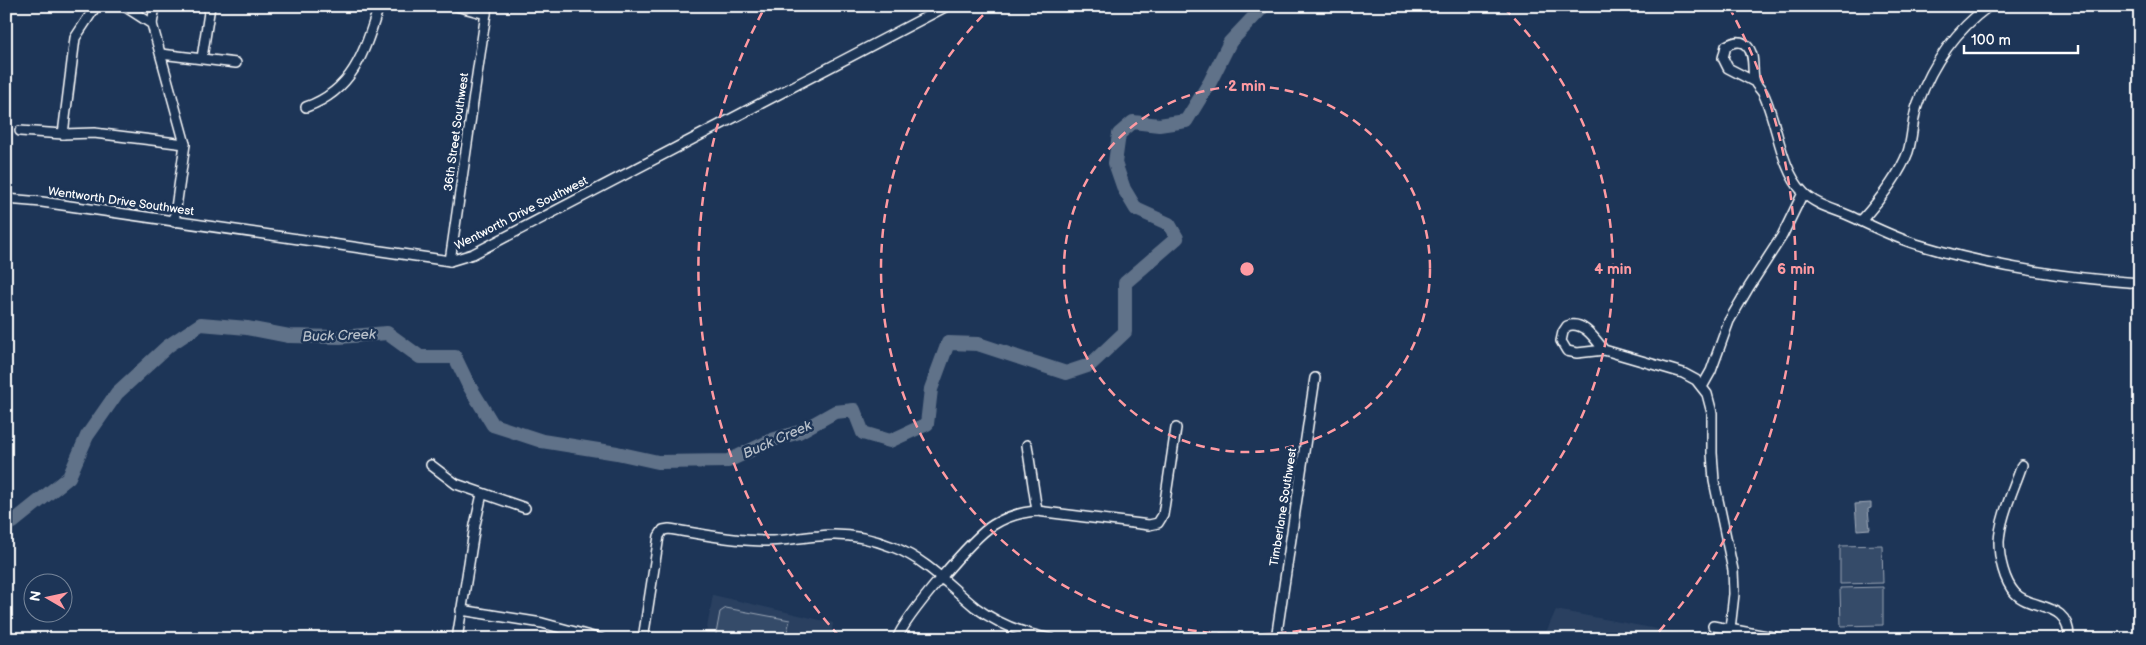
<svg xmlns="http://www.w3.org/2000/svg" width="2146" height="645" viewBox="0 0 2146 645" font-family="'Balsamiq Sans',sans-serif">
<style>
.built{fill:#2a4161}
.green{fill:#364b69;stroke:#9aa5b4}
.water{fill:#617289;stroke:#a0aab8}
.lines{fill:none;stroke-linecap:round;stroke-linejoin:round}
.river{stroke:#617289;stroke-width:14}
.street-casing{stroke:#fff;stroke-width:12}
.street{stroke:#1d3557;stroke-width:9}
.ring{fill:none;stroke:#ff9aa2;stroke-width:2.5;stroke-dasharray:9 6}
.labels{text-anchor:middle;stroke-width:5;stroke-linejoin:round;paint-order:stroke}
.street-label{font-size:12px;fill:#fff;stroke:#1d3557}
.water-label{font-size:14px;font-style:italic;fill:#b8c0ca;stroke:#1d3557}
.centre{fill:#ff9aa2;stroke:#1d3557;stroke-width:2.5}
.ring-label{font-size:15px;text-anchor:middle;font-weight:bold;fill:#ff9aa2;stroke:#1d3557;stroke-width:5;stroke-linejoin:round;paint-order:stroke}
</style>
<rect width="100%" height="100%" fill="#1d3557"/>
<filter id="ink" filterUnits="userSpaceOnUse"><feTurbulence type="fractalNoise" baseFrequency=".02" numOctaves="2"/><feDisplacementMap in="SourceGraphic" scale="10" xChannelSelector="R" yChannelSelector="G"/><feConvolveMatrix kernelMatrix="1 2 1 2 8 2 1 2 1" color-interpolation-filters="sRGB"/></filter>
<g filter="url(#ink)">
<g class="built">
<polygon points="713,595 833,623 831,639 705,639"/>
<polygon points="1556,610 1710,639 1543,639"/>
</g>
<g class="green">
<polygon points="1882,545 1883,583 1840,584 1840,546"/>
<polygon points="1883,587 1883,625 1841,626 1840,588"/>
<polygon points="726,608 790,620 785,639 715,639 720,612"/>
</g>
<polygon class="water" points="1871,503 1871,508 1868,509 1870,529 1857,530 1855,504"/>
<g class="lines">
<polyline class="river" points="6,524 13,522 69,477 87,436 117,393 168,346 201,324 247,328 289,336 340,337 387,333 420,357 455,357 468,384 493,425 542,441 617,453 658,462 728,461 772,440 799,432 835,412 854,410 863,433 890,441 927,424 931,389 948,343 978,344 1066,373 1090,365 1125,332 1125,283 1177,238 1169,224 1136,209 1124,189 1115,163 1119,134 1133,122 1159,125 1186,121 1210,82 1230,42 1264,6"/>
<defs>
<g id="street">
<polyline points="124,6 152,24 185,144 174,222"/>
<polyline points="456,6 486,14"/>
<polyline points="152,24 155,6"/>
<polyline points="161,54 236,63"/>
<polyline points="202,58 210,6"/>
<path d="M1755,82l-27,-14 -5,-10 3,-12c7,-4 15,-7 21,0 9,9 4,25 8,36 2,5 7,8 9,13 13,28 17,75 39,97 12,13 31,17 47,24 22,10 43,21 66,28 72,22 149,34 224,39"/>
<path d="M306,107c48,-17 59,-57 73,-101"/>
<polyline points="20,131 63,134 94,133 185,144"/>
<polyline points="63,134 75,38 96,6"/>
<polyline points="6,199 42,202 450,261 473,254 947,6"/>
<path d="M1861,221c16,-18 39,-47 47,-69 5,-16 4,-34 10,-49 14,-38 38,-73 71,-97"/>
<polyline points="450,261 487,6"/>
<path d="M1604,350c-9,-11 -21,-30 -37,-24l-4,6 -2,9 6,10 10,2 27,-3 79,23 13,7 11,14 5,19v40l2,28 19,89 1,24 -4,35"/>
<polyline points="1702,387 1711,371 1729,321 1749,287 1782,236 1803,193"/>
<polyline points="1027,445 1037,511"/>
<polyline points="431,465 456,484 525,508"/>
<path d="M2022,465c-8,24 -22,52 -23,77 0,16 5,39 16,51 16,18 55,7 54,46"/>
<polyline points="461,610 542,623 601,639"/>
<polyline points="1713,626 1783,639"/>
<polyline points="457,639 475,525 482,494"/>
<path d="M643,639l16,-103 4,-6 6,-1c32,5 65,12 98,12 17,0 35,-4 52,-5 25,-3 51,2 74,11 34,13 55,38 82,60 23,17 49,27 76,32"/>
<path d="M897,639c8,-22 76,-102 96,-114 13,-8 29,-13 44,-14l112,14 9,-2 5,-8 13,-87"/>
<polyline points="1276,639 1315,378"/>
</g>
</defs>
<use href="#street" class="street-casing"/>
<use href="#street" class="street"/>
</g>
</g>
<g class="ring">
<circle cx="1247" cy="269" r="183"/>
<path d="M1504 8A366 366 0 1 1 990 8"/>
<path d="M839 636A549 549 0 0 1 765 7M1729 7A549 549 0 0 1 1655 636"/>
</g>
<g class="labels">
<g class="street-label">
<text transform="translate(456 132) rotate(-82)" y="4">36th Street Southwest</text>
<text transform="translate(121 201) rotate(8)" y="4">Wentworth Drive Southwest</text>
<text transform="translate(521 213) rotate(-27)" y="4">Wentworth Drive Southwest</text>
<text transform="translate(1283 507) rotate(-81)" y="4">Timberlane Southwest</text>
</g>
<g class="water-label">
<text transform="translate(339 335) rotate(-2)" y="5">Buck Creek</text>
<text transform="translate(777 439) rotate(-24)" y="5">Buck Creek</text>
</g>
</g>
<circle cx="1247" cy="269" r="8" class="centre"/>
<g class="ring-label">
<text x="1247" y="91">2 min</text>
<text x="1613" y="274">4 min</text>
<text x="1796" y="274">6 min</text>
</g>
<rect width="2146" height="645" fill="none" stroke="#1d3557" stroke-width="25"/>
<rect x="12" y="12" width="2121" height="620" fill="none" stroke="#fff" stroke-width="2" filter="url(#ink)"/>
<g transform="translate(48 598) rotate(279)"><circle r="24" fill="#1d3557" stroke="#77869a"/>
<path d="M0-4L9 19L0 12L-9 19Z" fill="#ff9aa2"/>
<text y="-8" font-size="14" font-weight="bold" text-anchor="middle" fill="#ffffff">N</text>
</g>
<path d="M1964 45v8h114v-8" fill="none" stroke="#ffffff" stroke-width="2.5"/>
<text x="1971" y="45" font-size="15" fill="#ffffff" stroke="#1d3557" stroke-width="4" paint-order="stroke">100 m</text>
</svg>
